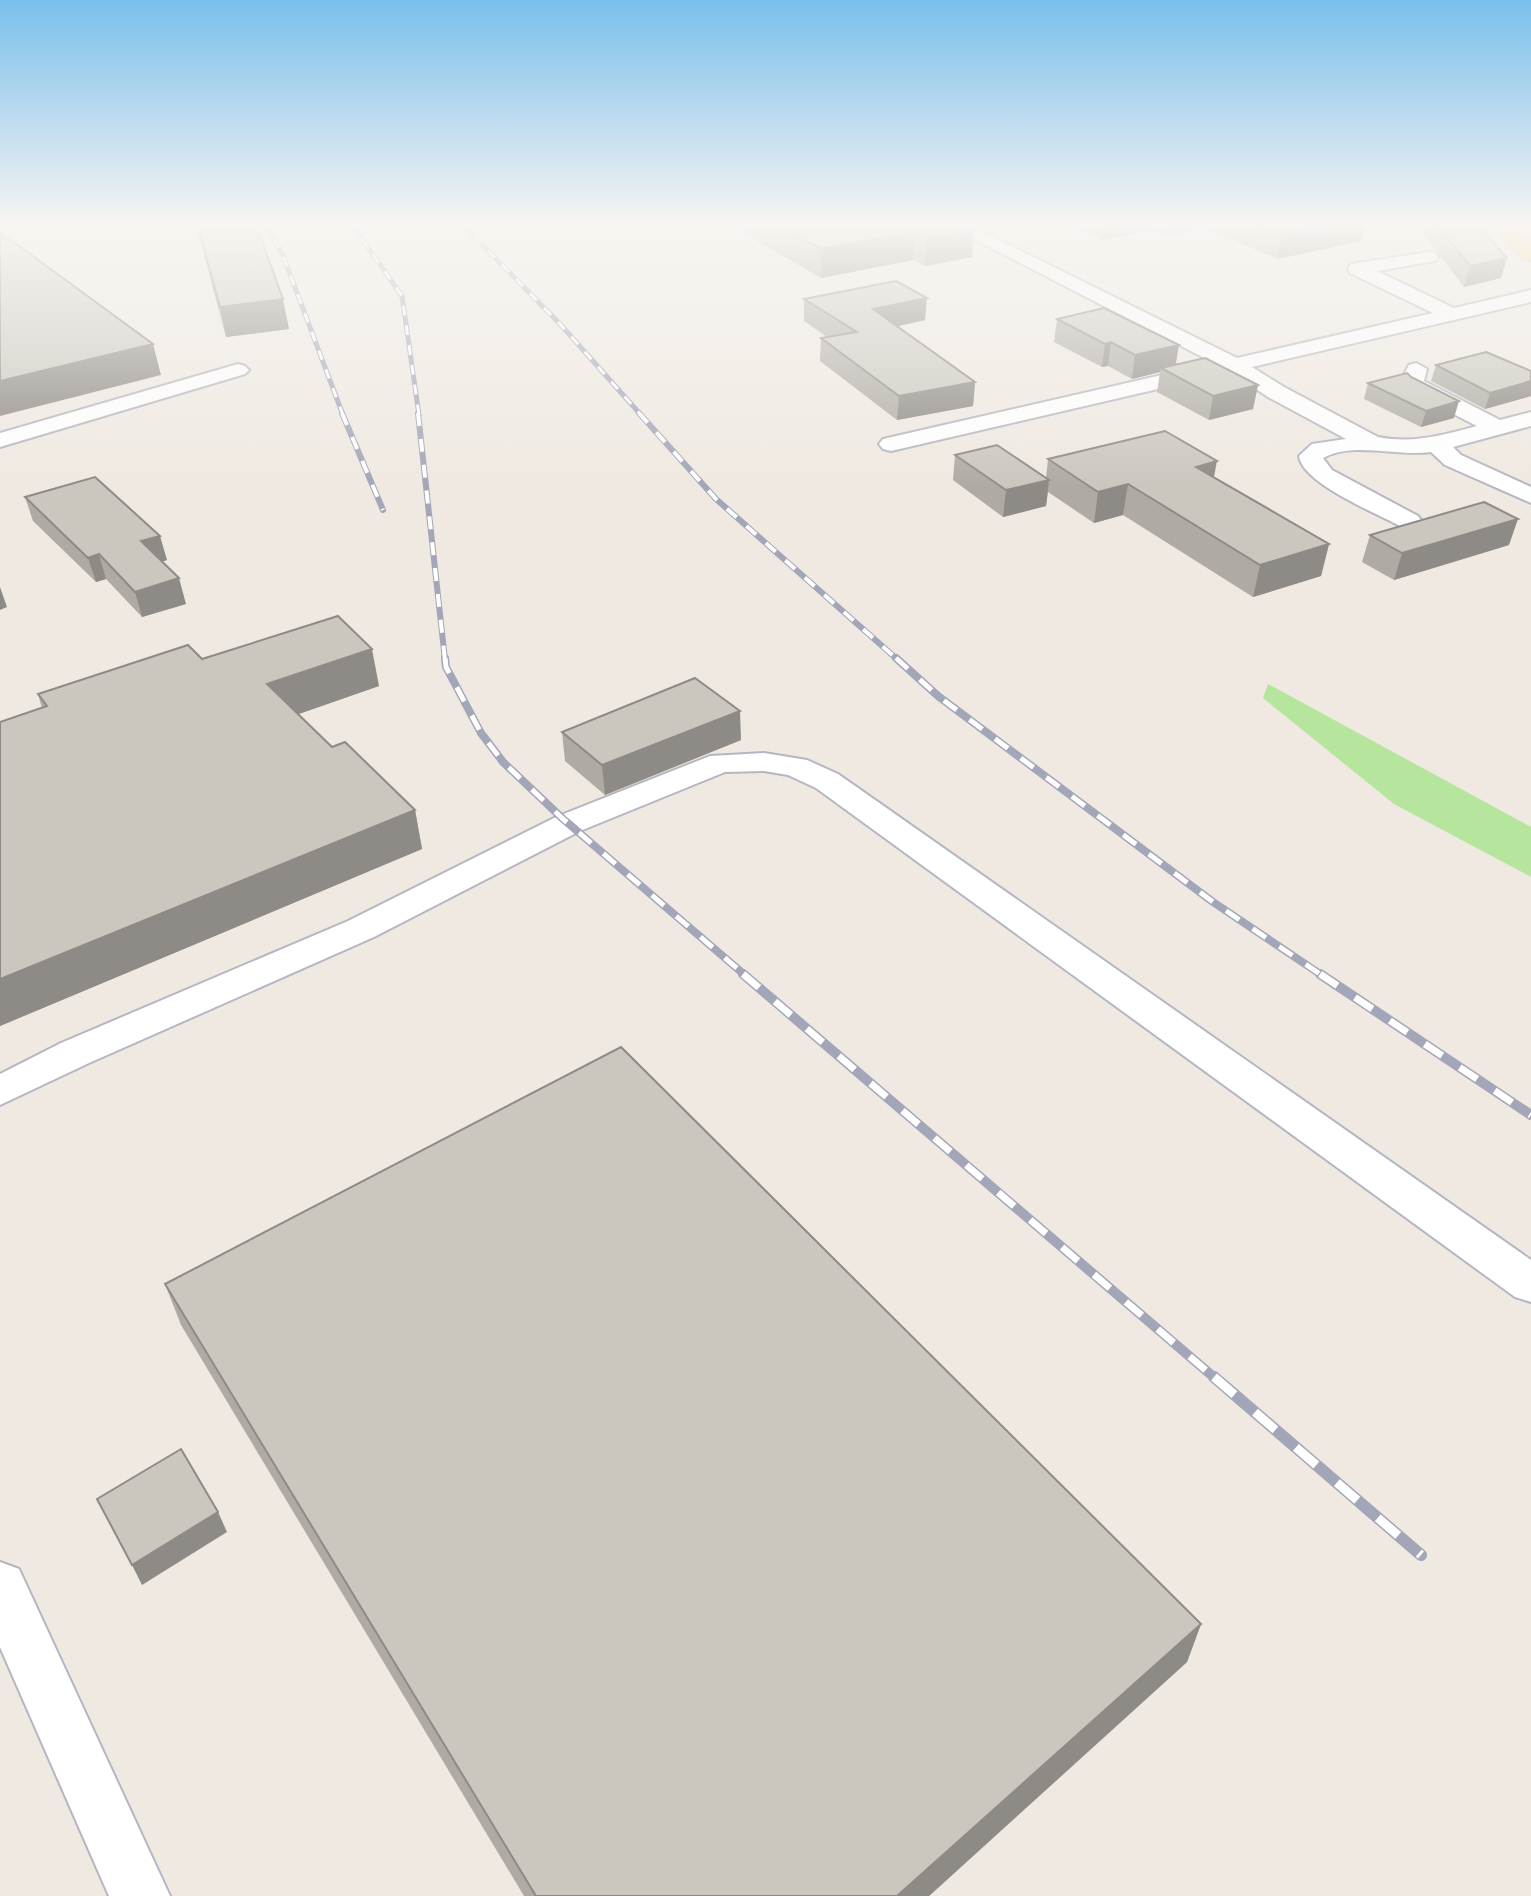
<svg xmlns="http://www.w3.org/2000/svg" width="1531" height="1896" viewBox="0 0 1531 1896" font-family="'Work Sans',sans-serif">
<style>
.green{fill:#b6e59e}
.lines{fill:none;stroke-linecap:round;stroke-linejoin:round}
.minor-casing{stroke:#b4b7c1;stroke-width:4}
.major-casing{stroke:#c9c9c9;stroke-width:4}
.minor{fill:#fff;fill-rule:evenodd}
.major{fill:#f2d163;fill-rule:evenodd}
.rail-far4-casing{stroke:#a3a6b8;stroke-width:5}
.rail-far3-casing{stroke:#a3a6b8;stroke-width:6}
.rail-far2-casing{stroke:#a3a6b8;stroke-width:8}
.rail-far1-casing{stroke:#a3a6b8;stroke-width:10}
.rail-casing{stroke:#a3a6b8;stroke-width:12}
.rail-far4{stroke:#fff;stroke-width:3;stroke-dasharray:10;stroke-linecap:butt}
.rail-far3{stroke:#fff;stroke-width:4;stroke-dasharray:13;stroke-linecap:butt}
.rail-far2{stroke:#fff;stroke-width:5;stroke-dasharray:16;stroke-linecap:butt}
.rail-far1{stroke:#fff;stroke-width:7;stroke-dasharray:21;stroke-linecap:butt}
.rail{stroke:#fff;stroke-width:9;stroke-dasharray:27;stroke-linecap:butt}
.wall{fill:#afaba4}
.shaded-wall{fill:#8e8b86}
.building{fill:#cbc7bf;stroke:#8e8b86;stroke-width:2}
</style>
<rect width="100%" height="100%" fill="#efe9e1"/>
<polygon class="green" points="1268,684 1531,827 1531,877 1394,804 1263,698"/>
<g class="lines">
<defs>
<g id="minor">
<path d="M941,222h22l274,136 196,-45 -83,-40 -2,-4 2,-4 7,-2 72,-11 6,1 3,4 -3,4 -58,10 77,37 77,-18v12l-279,65 32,20 94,50c35,7 65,-2 99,-11l-69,-35 -7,-11 8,-15 7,-2 11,6 -3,12 76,39 31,-8v14l-78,21 8,8 70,32v16l-86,-38 -14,-13c-34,5 -78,-11 -108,6l9,12 86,46 4,5 -4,5h-18c-24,-13 -98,-43 -101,-70l13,-12 34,-5 -78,-42 -37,-25 -340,79 -8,-2 -4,-5 4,-5 331,-76z"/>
<polygon points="238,364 245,366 249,370 245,374 0,447 0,433"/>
<polygon points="764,753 807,760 838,774 1531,1260 1531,1302 1515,1297 816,788 788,775 764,771 725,772 580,831 374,937 89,1063 0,1105 0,1074 61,1043 348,921 556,817 710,756"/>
<polygon points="0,1562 19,1569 170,1896 109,1896 0,1647"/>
</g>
<polygon id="major" points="1491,222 1514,222 1531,241 1531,261 1523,259"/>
</defs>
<use href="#minor" class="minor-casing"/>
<use href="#major" class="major-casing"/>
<use href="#minor" class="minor"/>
<use href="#major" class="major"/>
<defs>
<g id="rail-far4">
<polyline points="264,222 282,253 343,415"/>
<polyline points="350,222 402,296 419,415"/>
<polyline points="460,222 560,324 641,415"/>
</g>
<g id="rail-far3">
<polyline points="342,413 383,510"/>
<polyline points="418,413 445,660"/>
<polyline points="639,413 716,499 898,660"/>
</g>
<g id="rail-far2">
<polyline points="445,658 446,667 481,733 503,762 562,818 746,976"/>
<polyline points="896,658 938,696 1213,902 1323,976"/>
</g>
<g id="rail-far1">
<polyline points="743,974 1216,1379"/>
<polyline points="1320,974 1531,1115"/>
</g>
<polyline id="rail" points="1214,1377 1421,1555"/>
</defs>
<use href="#rail-far4" class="rail-far4-casing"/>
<use href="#rail-far3" class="rail-far3-casing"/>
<use href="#rail-far2" class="rail-far2-casing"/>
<use href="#rail-far1" class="rail-far1-casing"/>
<use href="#rail" class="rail-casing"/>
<use href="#rail-far4" class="rail-far4"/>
<use href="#rail-far3" class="rail-far3"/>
<use href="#rail-far2" class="rail-far2"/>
<use href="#rail-far1" class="rail-far1"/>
<use href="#rail" class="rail"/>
</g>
<g class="wall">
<polygon points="195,222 255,222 289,329 226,337"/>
<polygon points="733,222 958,222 974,230 972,257 925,266 913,260 821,278 733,227"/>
<polygon points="1063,222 1366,222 1362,241 1277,259 1205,228 1166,236 1153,230 1102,240"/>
<polygon points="1414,222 1476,222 1501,278 1464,287"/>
<polygon points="804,299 925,320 897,326 975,382 973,406 897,420 820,361 821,338 827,337 804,321"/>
<polygon points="1057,319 1175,365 1258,385 1253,409 1209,420 1157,392 1160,372 1132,379 1108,366 1102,367 1054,342"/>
<polygon points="1436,365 1531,371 1531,396 1485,409 1431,381"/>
<polygon points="1411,377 1454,418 1421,427 1364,399 1368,383"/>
<polygon points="955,455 1046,478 1048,459 1214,478 1329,544 1321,576 1253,597 1123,515 1094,523 1048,492 1046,506 1003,517 953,480"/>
<polygon points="25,497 167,560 162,562 186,604 142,617 106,579 96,582 33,521"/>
<polygon points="1370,535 1509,545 1394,580 1362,562"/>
<polygon points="202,659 379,686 298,714 332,747 415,810 422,849 0,1026 0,722 42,708 38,694"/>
<polygon points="562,732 741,740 605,795 565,761"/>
<polygon points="165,1284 1201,1624 1187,1662 929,1896 524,1896 181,1325"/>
</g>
<g class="shaded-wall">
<polygon points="1105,222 1154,222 1153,230 1102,240"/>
<polygon points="1168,222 1206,222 1205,228 1166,236"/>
<polygon points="1343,222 1366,222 1362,241 1277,259 1282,234"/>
<polygon points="974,230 972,257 925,266 927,238"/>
<polygon points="914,232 913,260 821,278 821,249"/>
<polygon points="1507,258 1501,278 1464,287 1470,266"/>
<polygon points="927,298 925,320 872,332 873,309"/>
<polygon points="283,299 289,329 226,337 220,307"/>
<polygon points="1111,342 1108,366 1102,367 1105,344"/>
<polygon points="153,344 161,375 0,416 0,381"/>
<polygon points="1179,345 1175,369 1161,368 1160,372 1132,379 1135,355"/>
<polygon points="1531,381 1531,396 1485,409 1490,393"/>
<polygon points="975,382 973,406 897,420 899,396"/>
<polygon points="1258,385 1253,409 1209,420 1213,396"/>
<polygon points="1459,401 1454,418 1421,427 1426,411"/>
<polygon points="1217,461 1211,492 1196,467"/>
<polygon points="1049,480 1046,506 1003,517 1006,490"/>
<polygon points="1128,484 1123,515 1094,523 1098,492"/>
<polygon points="1518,519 1509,545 1394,580 1402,553"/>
<polygon points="160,536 167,560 148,566 141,541"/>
<polygon points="1329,544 1321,576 1253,597 1260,565"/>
<polygon points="99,554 106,579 96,582 88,558"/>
<polygon points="179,578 186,604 142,617 135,592"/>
<polygon points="0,587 7,607 0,610"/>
<polygon points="372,649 379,686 276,722 267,684"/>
<polygon points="740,711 741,740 605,795 602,765"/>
<polygon points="415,810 422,849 0,1026 0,979"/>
<polygon points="218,1512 227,1532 142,1585 132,1565"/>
<polygon points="1201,1624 1187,1662 929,1896 897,1896"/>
</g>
<g class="building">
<polygon points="197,222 255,222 283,299 220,307"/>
<polygon points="772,222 958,222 974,230 927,238 914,232 821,249"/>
<polygon points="1251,222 1343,222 1282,234"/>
<polygon points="1435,222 1476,222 1507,258 1470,266"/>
<polygon points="0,232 153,344 0,381"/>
<polygon points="896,281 927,298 873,309 975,382 899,396 821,338 857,332 804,299"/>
<polygon points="1104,308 1179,345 1135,355 1111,342 1105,344 1057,319"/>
<polygon points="1486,352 1531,371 1531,381 1490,393 1436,365"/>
<polygon points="1205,358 1258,385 1213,396 1161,368"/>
<polygon points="1407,373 1411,377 1459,401 1426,411 1368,383"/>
<polygon points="1165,431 1217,461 1196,467 1329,544 1260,565 1128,484 1098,492 1048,459"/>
<polygon points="997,445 1049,480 1006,490 955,455"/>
<polygon points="95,477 160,536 141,541 179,578 135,592 99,554 88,558 25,497"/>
<polygon points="1484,502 1518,519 1402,553 1370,535"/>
<polygon points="338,616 372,649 267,684 332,747 345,742 415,810 0,979 0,722 47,706 38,694 188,645 202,659"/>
<polygon points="695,678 740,711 602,765 562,732"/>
<polygon points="621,1047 1201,1624 897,1896 536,1896 165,1284"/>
<polygon points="181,1449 218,1512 132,1565 97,1499"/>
</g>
<linearGradient id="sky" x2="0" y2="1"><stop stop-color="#7abfeb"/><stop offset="0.46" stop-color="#f8f5f2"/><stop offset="1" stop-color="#f8f5f2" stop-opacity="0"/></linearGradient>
<rect width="1531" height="487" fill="url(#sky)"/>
</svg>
